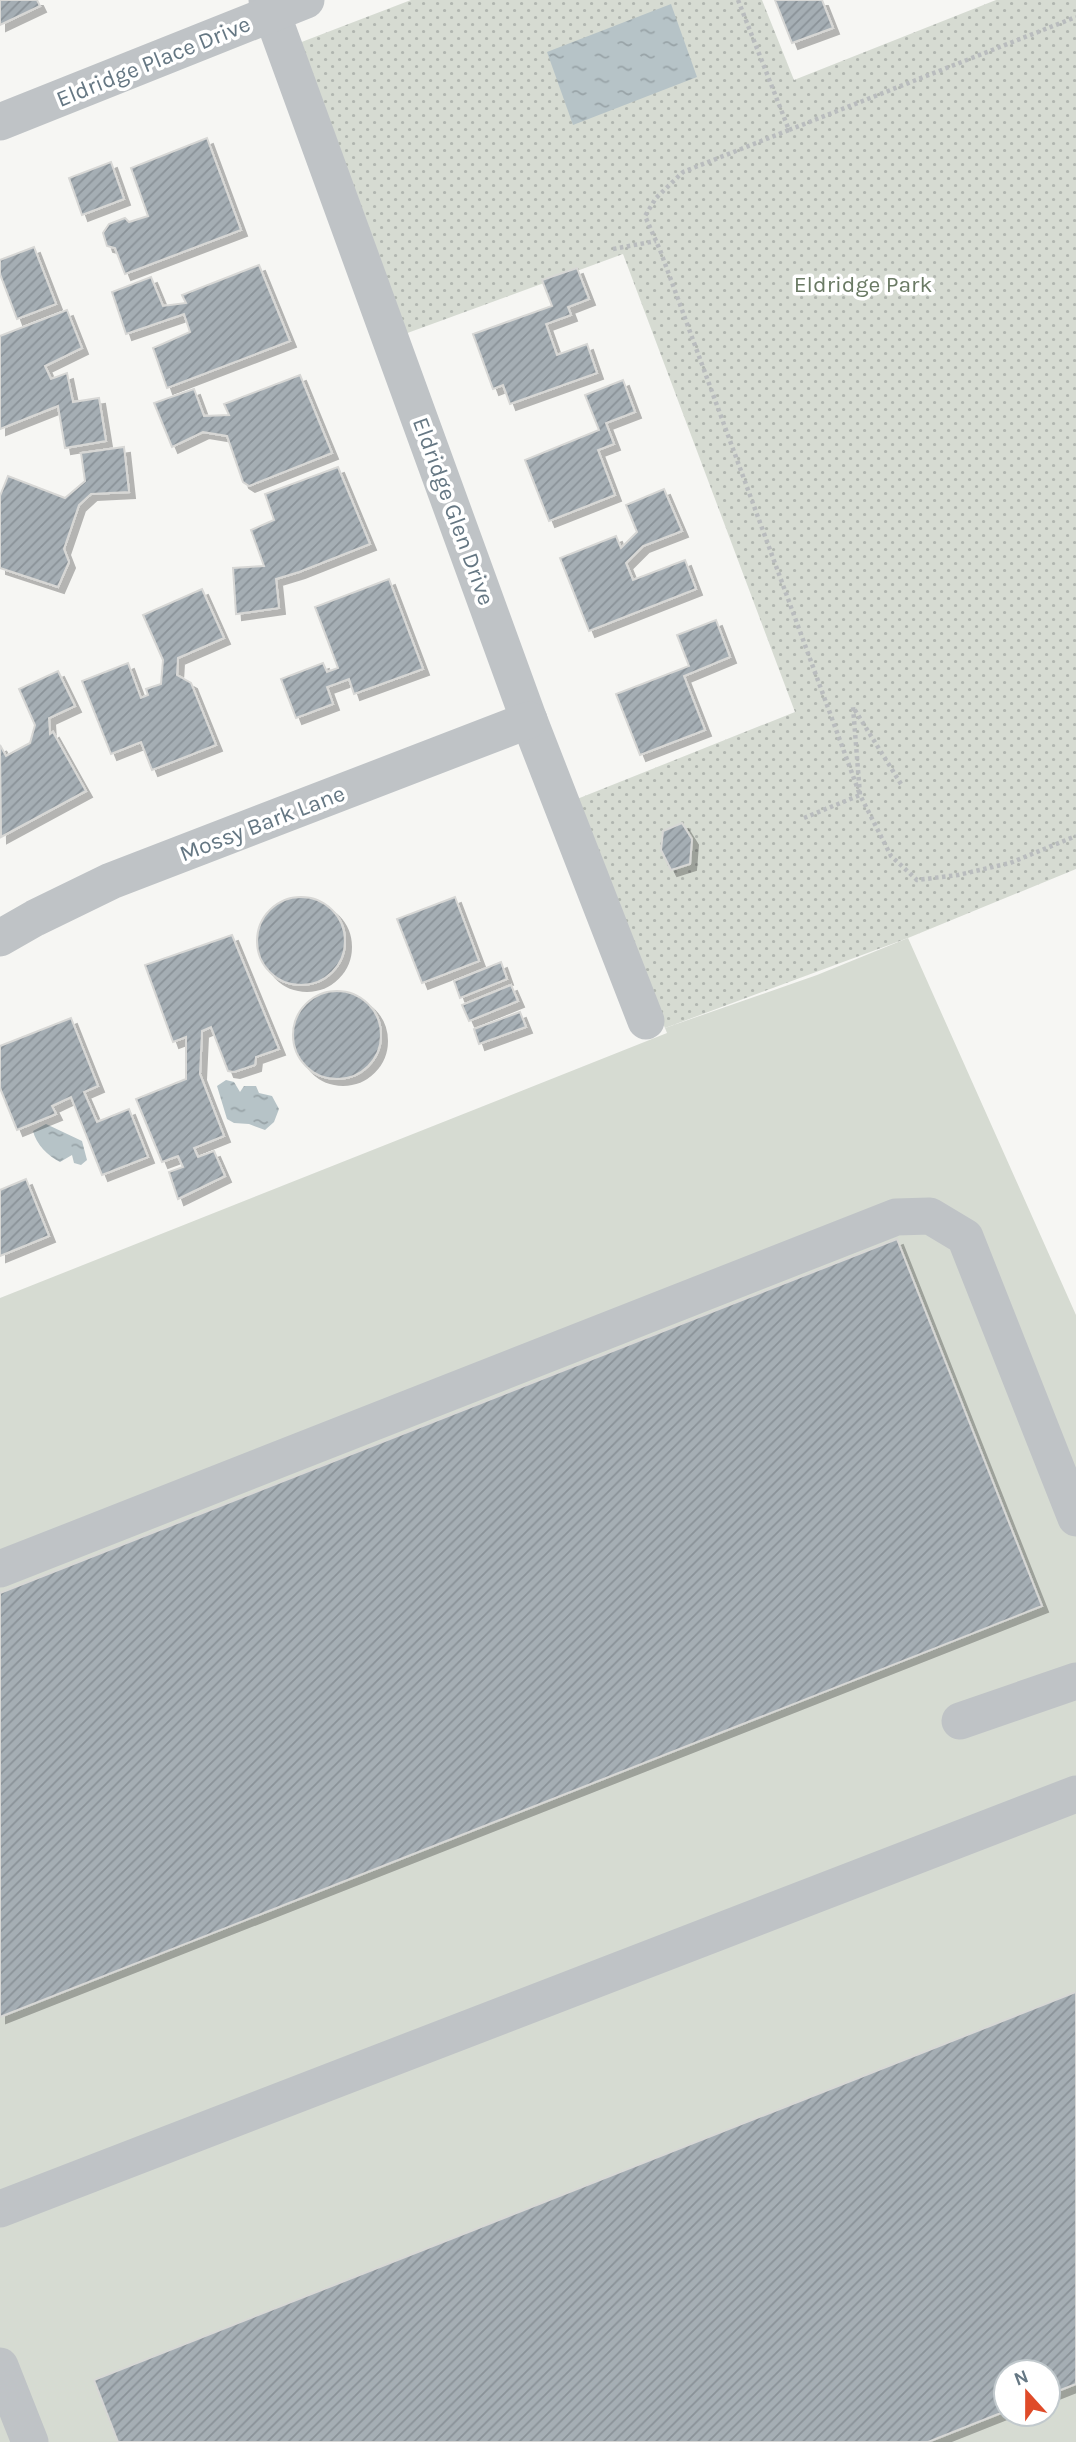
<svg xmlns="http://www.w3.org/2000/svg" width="1076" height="2442" viewBox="0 0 1076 2442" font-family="Karla,sans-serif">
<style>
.grass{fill:#d6dbd2;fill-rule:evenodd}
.park{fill:url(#park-dots)}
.water{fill:url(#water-ripples)}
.building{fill:url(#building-hatch);stroke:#d7d7d5;stroke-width:2;filter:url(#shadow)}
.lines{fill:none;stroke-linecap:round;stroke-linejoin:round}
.path{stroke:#b9bcbe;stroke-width:4.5;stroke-dasharray:3.5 3.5;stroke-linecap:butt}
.minor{stroke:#bfc3c6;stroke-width:37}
.labels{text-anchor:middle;stroke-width:7;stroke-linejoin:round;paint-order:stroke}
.street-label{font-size:23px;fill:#657783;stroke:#fff}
.park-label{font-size:23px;fill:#6a7a64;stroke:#fff}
</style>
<defs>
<pattern id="park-dots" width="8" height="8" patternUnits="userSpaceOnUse" patternTransform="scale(1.75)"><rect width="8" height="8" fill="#d6dbd2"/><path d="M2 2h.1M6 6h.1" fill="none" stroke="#b1b6b0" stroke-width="1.8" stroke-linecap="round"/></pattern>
<pattern id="water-ripples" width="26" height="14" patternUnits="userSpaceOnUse" patternTransform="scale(1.75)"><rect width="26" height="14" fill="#b6c3c7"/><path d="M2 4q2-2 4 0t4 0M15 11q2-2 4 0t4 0" fill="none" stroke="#98a3a7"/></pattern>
<pattern id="building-hatch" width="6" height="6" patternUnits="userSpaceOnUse" patternTransform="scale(1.75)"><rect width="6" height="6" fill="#a5aeb4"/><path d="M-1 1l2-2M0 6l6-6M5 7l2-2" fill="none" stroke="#8a9298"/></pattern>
<filter id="shadow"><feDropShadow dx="6" dy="6" stdDeviation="0" flood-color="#0004"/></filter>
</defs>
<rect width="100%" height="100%" fill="#f6f6f3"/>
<path class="grass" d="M908,938l168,377v1127h-1076v-1144l667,-265 -2,-5 152,-53zM1006,2372h42v42h-42z"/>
<polygon class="park" points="411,0 762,0 794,80 996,0 1076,0 1076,869 908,938 665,1028 562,805 795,712 623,254 402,335 286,48"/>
<g class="water">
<polygon points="671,4 697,77 573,125 547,52"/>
<polygon points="226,1080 234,1082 240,1092 244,1086 256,1086 259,1093 272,1096 279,1109 274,1122 265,1130 249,1124 234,1123 227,1119 217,1086"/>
<path d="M46,1124l36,17 5,19 -6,5 -7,-2 -2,-8 -12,7c-12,-6 -24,-18 -27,-31z"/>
</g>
<g class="building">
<polygon points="0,0 37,0 40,6 0,25"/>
<polygon points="775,0 822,0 833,28 792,43"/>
<polygon points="207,138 241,230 125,274 115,248 107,246 103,233 109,224 125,218 129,222 148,216 131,168"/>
<polygon points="111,162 124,199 82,215 69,178"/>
<polygon points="34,247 56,304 17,319 0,274 0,260"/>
<polygon points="259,265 290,341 167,388 153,348 190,332 184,314 126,334 112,292 151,277 163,306 186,303 182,295"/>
<polygon points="577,268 589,299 568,307 571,315 546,324 557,355 587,344 597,373 510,404 503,385 493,389 473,334 552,306 542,280"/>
<polygon points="67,310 82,348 45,366 51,379 67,373 73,402 99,398 106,441 65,448 58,406 0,429 0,336"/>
<polygon points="300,375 332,453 249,486 243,482 227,436 203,432 172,447 154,403 194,389 204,416 229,415 224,404"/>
<polygon points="623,380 635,412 606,423 614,444 598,450 615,495 549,521 525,460 599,430 585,395"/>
<polygon points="124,447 129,492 91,494 79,505 64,549 69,562 58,587 0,568 0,496 8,476 65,498 85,481 81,453"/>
<polygon points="338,467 370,544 299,572 276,579 279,608 236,614 233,568 264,566 251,530 274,520 265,494"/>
<polygon points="664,489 682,531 643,546 626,563 633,580 685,560 696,589 589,631 560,558 616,536 621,548 637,532 626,505"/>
<polygon points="389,579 423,669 354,694 349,679 327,687 333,704 296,718 281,679 323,663 327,672 338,668 315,607"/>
<polygon points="202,589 224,638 178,658 177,675 191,683 216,745 152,770 141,742 111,754 82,681 128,663 141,698 148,695 146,689 161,684 163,660 143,615"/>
<polygon points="716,620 730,657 684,676 705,730 640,755 616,694 689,666 677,635"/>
<polygon points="58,671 75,706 49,718 50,734 53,732 86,791 1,837 0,745 6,756 30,743 35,725 19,689"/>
<polygon points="682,823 692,839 690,864 671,870 661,850 663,831"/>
<circle cx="301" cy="941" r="44"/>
<polygon points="455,897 479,961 422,983 397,919"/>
<polygon points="232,935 279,1049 256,1057 255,1065 234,1072 228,1071 211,1027 202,1031 200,1074 224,1136 194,1148 198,1157 214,1151 225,1176 178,1199 169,1172 183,1167 178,1156 162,1162 136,1099 186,1079 186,1037 173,1042 145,965"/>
<polygon points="501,962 507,979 460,998 454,981"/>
<polygon points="511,985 518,1001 469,1021 462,1005"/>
<circle cx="337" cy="1035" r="44"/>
<polygon points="520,1012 526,1027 479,1044 474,1029"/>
<polygon points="71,1018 98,1086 84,1092 97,1122 129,1109 148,1157 102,1175 71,1097 52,1106 56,1114 17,1130 0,1088 0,1046"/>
<polygon points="26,1179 49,1236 0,1256 0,1190"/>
<polygon points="897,1239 1042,1606 0,2017 0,1593"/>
<polygon points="1076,1992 1076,2384 1048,2395 1048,2372 1006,2372 1006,2411 928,2442 118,2442 94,2380"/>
</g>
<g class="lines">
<g class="path">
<polyline points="738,0 789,130 683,172 656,198 645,216 660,250 860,795 804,818"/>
<polyline points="789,130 1076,17"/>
<polyline points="613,249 656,241"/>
<polyline points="901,784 853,707 860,795 891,856 917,880 958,875 1010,863 1076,836"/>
</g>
<g class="minor">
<polyline points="267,0 529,720 646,1021"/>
<polyline points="0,122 306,0"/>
<polyline points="0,938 35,918 111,881 529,720"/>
<polyline points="0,1569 896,1217 930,1216 965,1237 1076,1518"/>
<polyline points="960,1721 1076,1681"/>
<polyline points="0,2209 1076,1794"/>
<polyline points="0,2366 30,2442"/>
</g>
</g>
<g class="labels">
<g class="street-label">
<text transform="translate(153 61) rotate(-22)" y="8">Eldridge Place Drive</text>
<text transform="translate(454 511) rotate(70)" y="8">Eldridge Glen Drive</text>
<text transform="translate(262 823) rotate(-21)" y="8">Mossy Bark Lane</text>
</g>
<g class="park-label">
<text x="863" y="292">Eldridge Park</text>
</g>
</g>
<g transform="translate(1027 2393) rotate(339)"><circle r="33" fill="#ffffff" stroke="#c1c9cd" stroke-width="2"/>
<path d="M0-5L12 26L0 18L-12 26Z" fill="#df4b29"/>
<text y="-10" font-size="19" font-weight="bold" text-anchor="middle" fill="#657783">N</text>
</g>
</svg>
